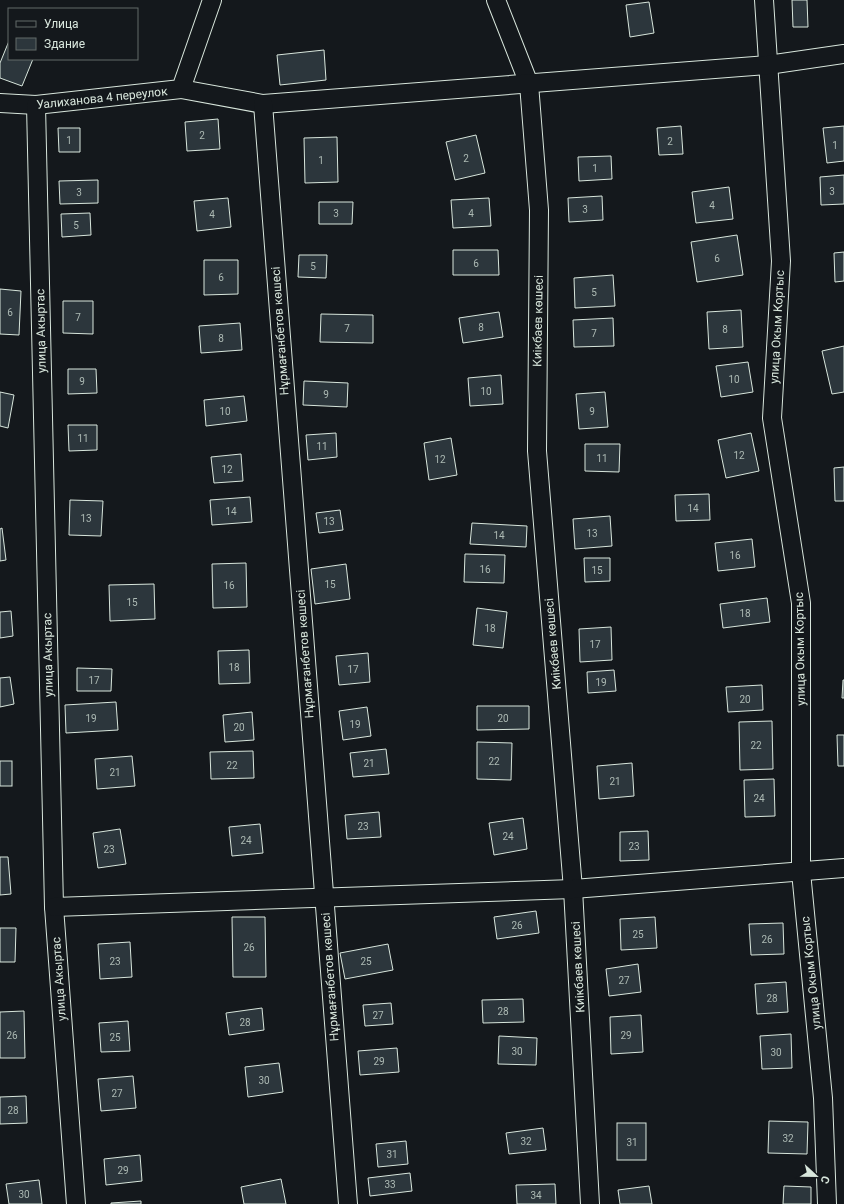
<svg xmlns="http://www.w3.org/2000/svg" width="844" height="1204" viewBox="0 0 844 1204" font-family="Roboto,sans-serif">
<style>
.building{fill:#2c363c;stroke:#d8e6dc}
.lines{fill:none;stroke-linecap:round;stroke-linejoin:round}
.street-casing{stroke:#d8e6dc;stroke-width:20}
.street{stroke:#14181c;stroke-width:18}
.labels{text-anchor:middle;stroke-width:3;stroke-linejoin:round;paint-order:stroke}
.number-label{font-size:10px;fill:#adbab4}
.street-label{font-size:12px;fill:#d8e6dc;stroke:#14181c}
</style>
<rect width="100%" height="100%" fill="#14181c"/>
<g class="building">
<polygon points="792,0 807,0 808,27 793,27"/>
<polygon points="649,2 654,33 630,37 626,5"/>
<polygon points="9,41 9,59 33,59 22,86 0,78 0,63"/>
<polygon points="324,50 326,80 280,85 277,55"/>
<polygon points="218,119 220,149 187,151 185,122"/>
<polygon points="681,126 683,154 659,155 657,128"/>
<polygon points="844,126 844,161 827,163 823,128"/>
<polygon points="58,128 80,128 80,152 59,152"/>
<polygon points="476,135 485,173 455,180 446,142"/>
<polygon points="337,137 338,182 305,183 304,138"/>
<polygon points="611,156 612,179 579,181 578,157"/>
<polygon points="844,175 844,204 821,205 820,177"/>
<polygon points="98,180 98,203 60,204 59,181"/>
<polygon points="729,187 733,219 696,223 692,192"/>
<polygon points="602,196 603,220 569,222 568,198"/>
<polygon points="228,198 231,227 197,231 194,201"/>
<polygon points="489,198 491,226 453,228 451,200"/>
<polygon points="319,202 353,202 352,224 319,224"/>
<polygon points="90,213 91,235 62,237 61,214"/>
<polygon points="737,235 743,275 697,282 691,242"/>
<polygon points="453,250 498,250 499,275 453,275"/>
<polygon points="844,252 844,281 835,282 834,253"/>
<polygon points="299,255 327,255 326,278 298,277"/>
<polygon points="204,260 238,260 238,294 204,295"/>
<polygon points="613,275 615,306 575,308 574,278"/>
<polygon points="0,289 21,291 19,335 0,334"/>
<polygon points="63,301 93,301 93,334 63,333"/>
<polygon points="741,310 743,347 709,349 707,312"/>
<polygon points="499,312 503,337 463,343 459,318"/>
<polygon points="321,314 373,315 373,343 320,342"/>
<polygon points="613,318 614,346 574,347 573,320"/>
<polygon points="240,323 242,350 201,353 199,326"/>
<polygon points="844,346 844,392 832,394 822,351"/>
<polygon points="748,362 753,392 721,397 716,366"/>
<polygon points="68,369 96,369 97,393 68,394"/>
<polygon points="501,375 503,404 470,406 468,378"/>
<polygon points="304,381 348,383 347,407 303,405"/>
<polygon points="0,392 14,395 8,428 0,426"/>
<polygon points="605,392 608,427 579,429 576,394"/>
<polygon points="244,396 247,421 206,426 204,400"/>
<polygon points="68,425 97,425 97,450 69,451"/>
<polygon points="336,433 337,457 308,460 306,435"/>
<polygon points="751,433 759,471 726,478 718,440"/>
<polygon points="451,438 457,475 429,480 424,443"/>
<polygon points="585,444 620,444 619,472 585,471"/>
<polygon points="241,454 243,481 214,483 211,457"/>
<polygon points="844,467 844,501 835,501 834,468"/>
<polygon points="709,494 710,520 676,521 675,495"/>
<polygon points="250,497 252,522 212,525 210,500"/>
<polygon points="70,500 103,501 101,536 69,535"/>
<polygon points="340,510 343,530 319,533 316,513"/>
<polygon points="610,516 612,546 575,549 573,519"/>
<polygon points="472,523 527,526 526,547 470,544"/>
<polygon points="2,528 6,560 0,561 0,529"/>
<polygon points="752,539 755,567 718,571 715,543"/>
<polygon points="465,554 505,555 504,583 464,582"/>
<polygon points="584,558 610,558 610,581 585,582"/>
<polygon points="246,563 247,607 213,608 212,564"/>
<polygon points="346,564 350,599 315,604 311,569"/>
<polygon points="154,584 155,619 110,621 109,585"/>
<polygon points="767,598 770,622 723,628 720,604"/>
<polygon points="477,608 507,612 503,648 473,645"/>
<polygon points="11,611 13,636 0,638 0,612"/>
<polygon points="611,627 612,660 580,662 579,629"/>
<polygon points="249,650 250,683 219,684 218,651"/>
<polygon points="368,653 370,682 339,685 336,656"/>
<polygon points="77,668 112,669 111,691 77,691"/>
<polygon points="614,670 616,691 588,693 587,672"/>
<polygon points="10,677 14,704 0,707 0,678"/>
<polygon points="843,680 844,680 844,698 842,698"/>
<polygon points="762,685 763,710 728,712 726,687"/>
<polygon points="116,702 118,730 66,733 65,705"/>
<polygon points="477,706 529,706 529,729 477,730"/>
<polygon points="367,707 371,736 343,740 339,711"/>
<polygon points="252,712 254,740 225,742 223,715"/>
<polygon points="772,721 773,769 740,770 739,722"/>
<polygon points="837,735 844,735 844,766 838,766"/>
<polygon points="477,742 512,743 511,780 477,779"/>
<polygon points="386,749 389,774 353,777 350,753"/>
<polygon points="253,751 254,778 211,779 210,752"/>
<polygon points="132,756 135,786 97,789 95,759"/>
<rect x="0" y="761" width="12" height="25"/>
<polygon points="632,763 634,796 599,799 597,766"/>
<polygon points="774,779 775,816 745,817 744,780"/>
<polygon points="379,812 381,837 347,839 345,815"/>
<polygon points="523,818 527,849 494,855 489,823"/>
<polygon points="260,824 263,853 232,856 229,827"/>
<polygon points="120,829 126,864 98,868 93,833"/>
<polygon points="648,831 649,860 620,861 620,832"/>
<polygon points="0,857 8,857 11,894 0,895"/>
<polygon points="536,911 539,933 497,939 494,917"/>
<polygon points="232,917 265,917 266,977 233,977"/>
<polygon points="655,917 657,948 621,950 620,919"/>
<polygon points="783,923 784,954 751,955 749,924"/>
<polygon points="0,928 16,928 15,962 0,962"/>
<polygon points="130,942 132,977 100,979 98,944"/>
<polygon points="388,944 393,970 345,979 340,953"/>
<polygon points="638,964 641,992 609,996 606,969"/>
<polygon points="786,982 788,1012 757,1014 755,984"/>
<polygon points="523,999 524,1022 483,1023 482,1000"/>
<polygon points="391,1003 393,1024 365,1026 363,1005"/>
<polygon points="262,1008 264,1030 229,1035 226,1013"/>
<polygon points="24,1011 25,1058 0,1058 0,1012"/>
<polygon points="641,1015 643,1052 611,1054 610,1017"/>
<polygon points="128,1021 130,1051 101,1052 99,1023"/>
<polygon points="791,1034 792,1068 762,1069 760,1036"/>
<polygon points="499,1036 537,1038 536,1065 498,1064"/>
<polygon points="397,1048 399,1072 360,1075 358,1051"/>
<polygon points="279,1063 283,1092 248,1097 245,1067"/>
<polygon points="133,1076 136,1108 101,1111 98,1079"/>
<polygon points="26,1096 27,1123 0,1124 0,1097"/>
<polygon points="769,1121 808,1122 807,1154 768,1153"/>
<rect x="617" y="1123" width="29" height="37"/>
<polygon points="543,1128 546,1150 509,1154 506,1133"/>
<polygon points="406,1141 408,1164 378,1167 376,1144"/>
<polygon points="140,1155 142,1181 106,1185 104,1159"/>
<polygon points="410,1173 412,1191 370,1196 368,1178"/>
<polygon points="281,1179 286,1204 244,1204 241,1187"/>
<polygon points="39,1180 42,1204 9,1204 6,1184"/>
<polygon points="555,1184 556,1204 517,1204 516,1185"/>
<polygon points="649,1186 652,1204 620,1204 618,1190"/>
<polygon points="784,1186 811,1187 811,1204 783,1204"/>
<polygon points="141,1201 141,1204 111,1204 111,1203"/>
</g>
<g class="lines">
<defs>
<g id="street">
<polyline points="496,0 529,84 539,210 537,451 573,889 590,1204"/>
<polyline points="764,0 781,261 772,418 801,603 801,872 823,1098 827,1204"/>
<polyline points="181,89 263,104 768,65 844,54"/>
<polyline points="0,103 36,105 181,89 212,0"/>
<polyline points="263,104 348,1204"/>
<polyline points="36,105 54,907 76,1204"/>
<polyline points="54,907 573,889 844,868"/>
</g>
</defs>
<use href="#street" class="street-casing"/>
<use href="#street" class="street"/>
</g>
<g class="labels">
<g class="number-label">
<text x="202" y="139">2</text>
<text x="69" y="144">1</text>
<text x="670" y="145">2</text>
<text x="835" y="149">1</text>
<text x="466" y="162">2</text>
<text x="321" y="164">1</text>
<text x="595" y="172">1</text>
<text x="832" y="195">3</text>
<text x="79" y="196">3</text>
<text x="712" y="209">4</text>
<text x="585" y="213">3</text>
<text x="336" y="217">3</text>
<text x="471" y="217">4</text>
<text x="212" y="218">4</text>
<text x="76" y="229">5</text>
<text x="717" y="262">6</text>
<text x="476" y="267">6</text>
<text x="313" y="270">5</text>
<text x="221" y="281">6</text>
<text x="594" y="296">5</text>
<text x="10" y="316">6</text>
<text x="78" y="321">7</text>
<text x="481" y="331">8</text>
<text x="347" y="332">7</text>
<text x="725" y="333">8</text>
<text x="594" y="337">7</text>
<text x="221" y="342">8</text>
<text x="734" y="383">10</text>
<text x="82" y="385">9</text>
<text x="486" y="395">10</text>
<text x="326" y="398">9</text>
<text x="225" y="415">10</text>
<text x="592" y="415">9</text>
<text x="83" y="442">11</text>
<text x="322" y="450">11</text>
<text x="739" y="459">12</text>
<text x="602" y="462">11</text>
<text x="440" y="463">12</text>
<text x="227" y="473">12</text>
<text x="693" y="512">14</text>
<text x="231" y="515">14</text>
<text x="86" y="522">13</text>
<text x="329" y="525">13</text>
<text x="592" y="537">13</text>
<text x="499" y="539">14</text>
<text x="735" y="559">16</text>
<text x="485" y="573">16</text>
<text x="597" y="574">15</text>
<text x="330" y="588">15</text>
<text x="229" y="589">16</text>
<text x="132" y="606">15</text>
<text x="745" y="617">18</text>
<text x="490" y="632">18</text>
<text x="595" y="648">17</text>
<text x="234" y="671">18</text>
<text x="353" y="673">17</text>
<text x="94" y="684">17</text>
<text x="601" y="686">19</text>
<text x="745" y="703">20</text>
<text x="91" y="722">19</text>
<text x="503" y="722">20</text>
<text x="355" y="728">19</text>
<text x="239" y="731">20</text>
<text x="756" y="749">22</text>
<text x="494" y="765">22</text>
<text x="369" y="767">21</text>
<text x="232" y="769">22</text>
<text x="115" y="776">21</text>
<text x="615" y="785">21</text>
<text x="759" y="802">24</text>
<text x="363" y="830">23</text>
<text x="508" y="840">24</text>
<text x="246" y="844">24</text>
<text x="634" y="850">23</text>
<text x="109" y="853">23</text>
<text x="517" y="929">26</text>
<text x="638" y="938">25</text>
<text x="767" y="943">26</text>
<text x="249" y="951">26</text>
<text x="115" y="965">23</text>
<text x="366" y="965">25</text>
<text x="624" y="984">27</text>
<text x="772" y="1002">28</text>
<text x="503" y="1015">28</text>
<text x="378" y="1019">27</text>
<text x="245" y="1026">28</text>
<text x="12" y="1039">26</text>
<text x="626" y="1039">29</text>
<text x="115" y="1041">25</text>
<text x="517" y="1055">30</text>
<text x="776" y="1056">30</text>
<text x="379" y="1065">29</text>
<text x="264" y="1084">30</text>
<text x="117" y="1097">27</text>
<text x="13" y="1114">28</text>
<text x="788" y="1142">32</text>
<text x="526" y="1145">32</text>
<text x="632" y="1146">31</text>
<text x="392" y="1158">31</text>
<text x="123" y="1174">29</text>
<text x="390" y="1188">33</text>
<text x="24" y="1198">30</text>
<text x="536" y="1199">34</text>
</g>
<g class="street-label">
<text transform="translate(102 98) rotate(-6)" y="4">Уалиханова 4 переулок</text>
<text transform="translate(538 321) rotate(-89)" y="4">Киікбаев көшесі</text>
<text transform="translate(777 327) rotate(-87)" y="4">улица Окым Кортыс</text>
<text transform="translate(41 331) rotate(-91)" y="4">улица Акыртас</text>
<text transform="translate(280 331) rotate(-94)" y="4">Нұрмағанбетов көшесі</text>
<text transform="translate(553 644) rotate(-95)" y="4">Киікбаев көшесі</text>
<text transform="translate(800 649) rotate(-91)" y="4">улица Окым Кортыс</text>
<text transform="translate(305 654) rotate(-94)" y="4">Нұрмағанбетов көшесі</text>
<text transform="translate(48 655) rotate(-91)" y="4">улица Акыртас</text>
<text transform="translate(578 967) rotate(-93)" y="4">Киікбаев көшесі</text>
<text transform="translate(811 973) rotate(-96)" y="4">улица Окым Кортыс</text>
<text transform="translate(330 977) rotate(-94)" y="4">Нұрмағанбетов көшесі</text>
<text transform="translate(59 979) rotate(-94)" y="4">улица Акыртас</text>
</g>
</g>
<rect x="8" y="8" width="130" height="52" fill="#14181c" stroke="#626a69"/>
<rect x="16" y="21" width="20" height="6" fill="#14181c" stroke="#626a69"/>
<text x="44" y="28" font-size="12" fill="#d8e6dc">Улица</text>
<rect x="16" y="38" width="20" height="12" fill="#2c363c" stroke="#626a69"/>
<text x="44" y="48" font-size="12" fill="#d8e6dc">Здание</text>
<g transform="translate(816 1176) rotate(112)" stroke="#14181c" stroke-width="3" paint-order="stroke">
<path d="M0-3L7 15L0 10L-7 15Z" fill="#d8e6dc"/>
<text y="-6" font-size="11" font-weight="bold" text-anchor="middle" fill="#d8e6dc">С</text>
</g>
</svg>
